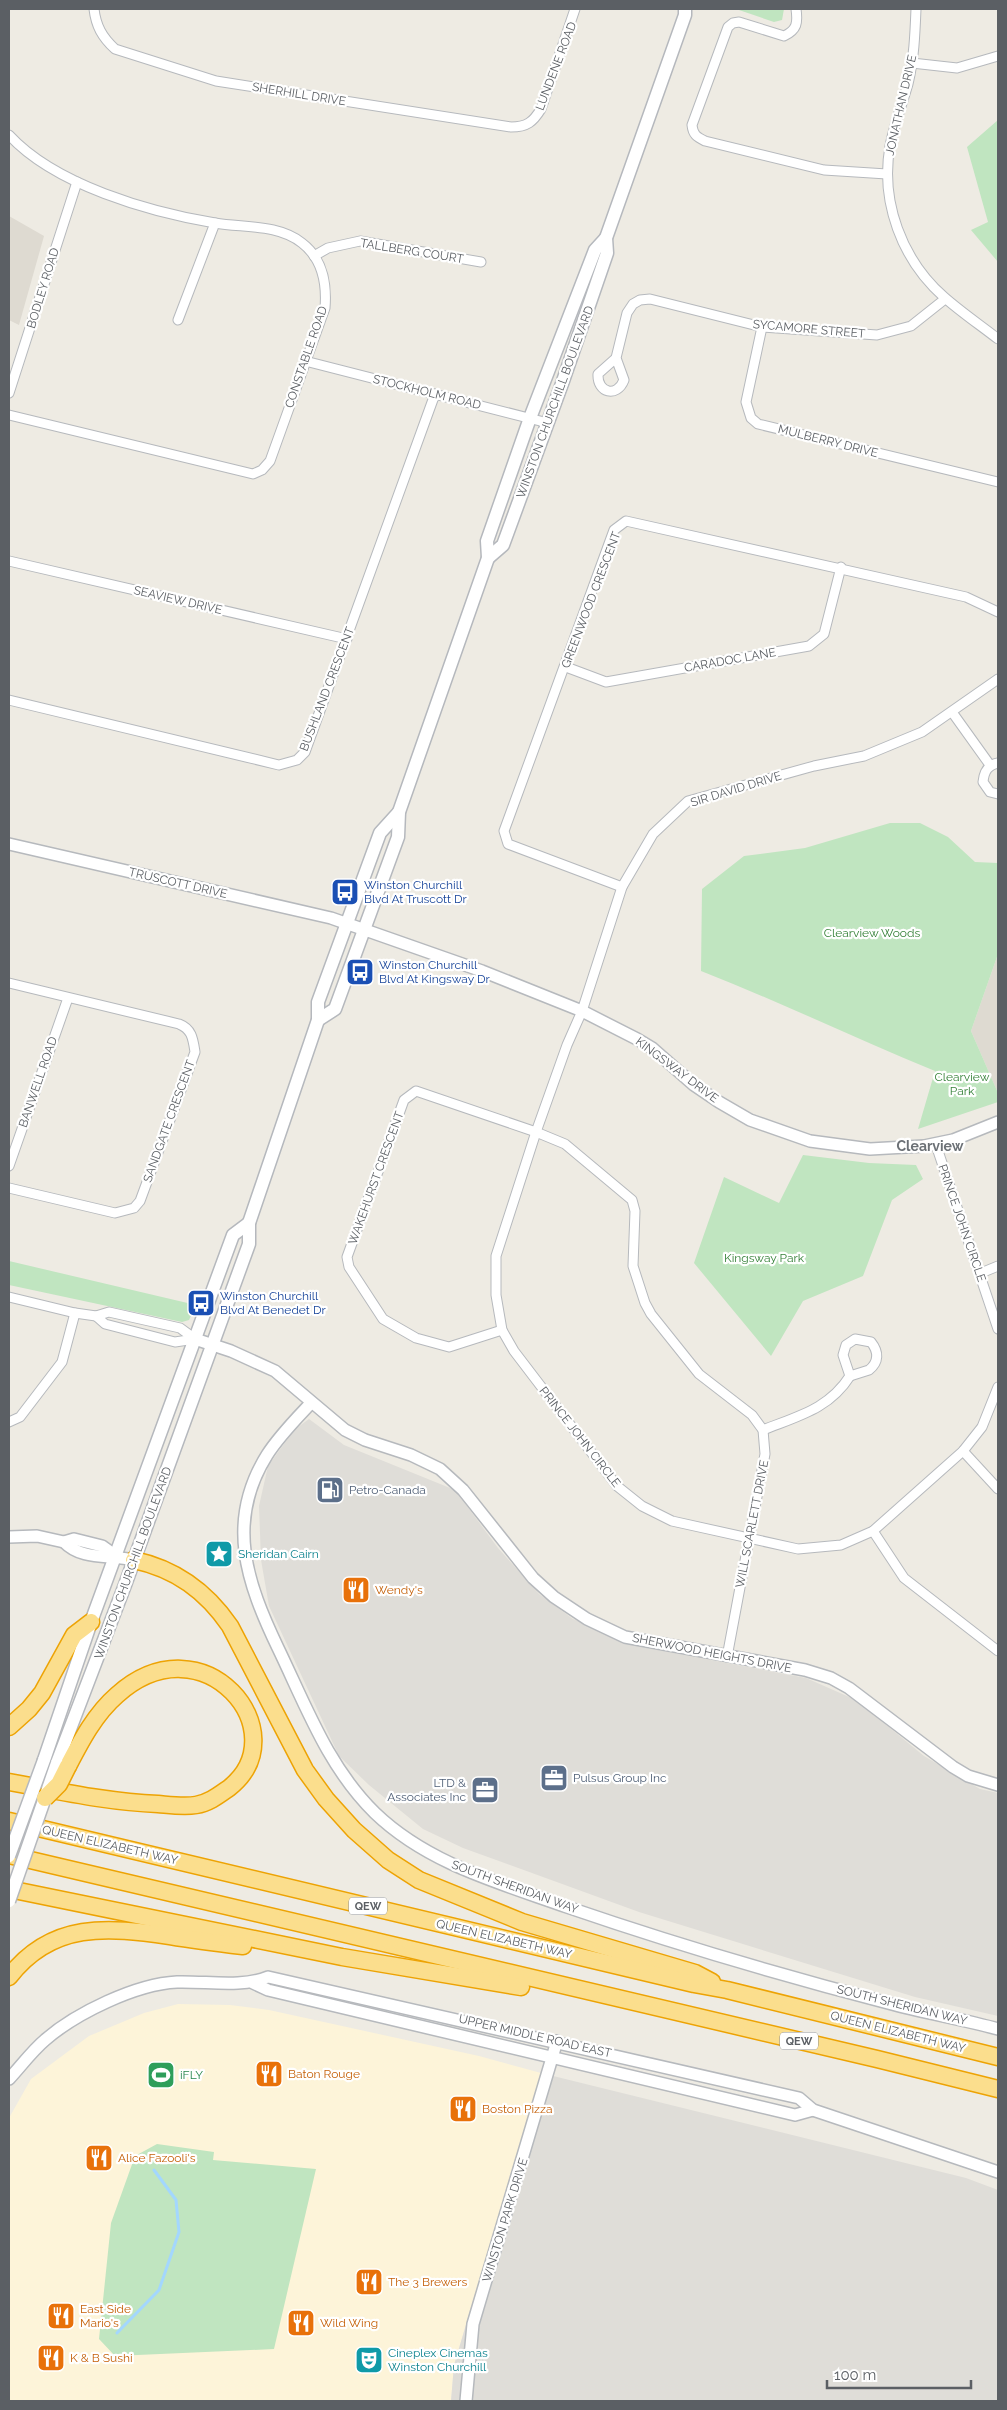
<svg xmlns="http://www.w3.org/2000/svg" width="1007" height="2410" viewBox="0 0 1007 2410" font-family="Raleway,sans-serif">
<style>
.commercial{fill:#fdf4d9}
.industrial{fill:#dfddd8}
.education{fill:#dedad1}
.green{fill:#c0e5c0}
.lines{fill:none;stroke-linecap:round;stroke-linejoin:round}
.stream{stroke:#a3d7fe;stroke-width:3}
.minor-casing{stroke:#b6b9bd;stroke-width:11}
.tertiary-casing{stroke:#b6b9bd;stroke-width:14}
.secondary-casing{stroke:#b5b8bd;stroke-width:15}
.motorway-casing{stroke:#eda304;stroke-width:19}
.minor{stroke:#fff;stroke-width:9}
.tertiary{stroke:#fff;stroke-width:11}
.secondary{stroke:#fff;stroke-width:12}
.motorway{stroke:#fbde8d;stroke-width:16}
.secondary-bridge-casing{stroke:#b5b8bd;stroke-width:15;stroke-linecap:butt}
.motorway-bridge-casing{stroke:#eda304;stroke-width:19;stroke-linecap:butt}
.secondary-bridge{stroke:#fff;stroke-width:12}
.motorway-bridge{stroke:#fbde8d;stroke-width:16}
.labels{text-anchor:middle;stroke-width:4.5;stroke-linejoin:round;paint-order:stroke}
.shield{fill:#fff;stroke:#8c8f92;stroke-width:1}
.shield-label{font-size:11px;font-weight:bold;fill:#5b5f64}
.street-label{font-size:12px;fill:#5b5f64;stroke:#fff}
.transit-label{font-size:12px;fill:#164399;stroke:#fff;text-anchor:start}
.park-label{font-size:12px;fill:#358138;stroke:#fff}
.service-label{font-size:12px;fill:#4e5e75;stroke:#fff;text-anchor:start}
.culture-label{font-size:12px;fill:#0d838f;stroke:#fff;text-anchor:start}
.food-label{font-size:12px;fill:#c56008;stroke:#fff;text-anchor:start}
.leisure-label{font-size:12px;fill:#27864d;stroke:#fff;text-anchor:start}
.neighbourhood-label{font-size:14px;font-weight:bold;fill:#6c7176;stroke:#fff}
</style>
<rect width="100%" height="100%" fill="#eeebe3"/>
<polygon class="commercial" points="178,2004 230,2005 269,2010 479,2056 541,2073 454,2365 451,2401 9,2401 9,2118 31,2079 89,2036 144,2013"/>
<g class="industrial">
<polygon points="309,1419 344,1445 455,1490 498,1548 539,1594 573,1619 641,1647 806,1678 856,1700 924,1756 980,1789 998,1793 998,2016 915,1997 639,1912 463,1848 423,1829 369,1785 339,1756 269,1606 261,1560 259,1506 268,1466 294,1430"/>
<polygon points="541,2073 966,2178 998,2190 998,2401 451,2401 454,2365"/>
</g>
<g class="education">
<polygon points="9,216 44,236 19,325 9,320"/>
<polygon points="998,954 998,1093 971,1031"/>
</g>
<g class="green">
<polygon points="736,9 784,9 782,20 774,22"/>
<polygon points="998,120 998,262 971,230 988,222 967,147"/>
<path d="M890,823h30l28,14 27,25 23,1v91l-27,77 27,62v9l-80,27 17,-58c-78,-32 -155,-69 -234,-100l1,-82 42,-33 61,-8z"/>
<polygon points="803,1155 869,1163 916,1165 923,1179 892,1200 863,1276 803,1301 771,1356 694,1263 724,1177 779,1203"/>
<polygon points="9,1261 196,1305 189,1320 182,1322 9,1285"/>
<polygon points="157,2144 214,2152 213,2160 316,2169 274,2349 115,2356 99,2339 111,2223 135,2156"/>
</g>
<g class="lines">
<polyline class="stream" points="117,2333 159,2290 179,2232 176,2200 154,2170"/>
<defs>
<g id="minor">
<path d="M94,9c2,17 8,28 21,40l101,32 295,46c16,0 22,-5 30,-18l34,-100"/>
<path d="M796,9c2,14 1,21 -12,27l-45,-14 -6,1 -5,4 -36,98c1,10 5,12 13,16l119,29 63,4"/>
<path d="M916,9c-1,25 -2,50 -8,75 -6,21 -14,41 -18,62 -10,56 12,114 54,151 17,15 36,28 54,42"/>
<polyline points="912,63 957,68 998,56"/>
<path d="M9,135c46,50 140,77 206,88 29,5 63,1 87,20 21,16 25,40 23,65l-55,153 -8,9 -9,4 -244,-59"/>
<polyline points="314,256 328,248 360,241 481,262"/>
<polyline points="178,320 215,223"/>
<polyline points="762,327 746,402 751,418 758,424 998,482"/>
<path d="M616,358l8,22c-7,18 -27,13 -26,-6l18,-16 11,-45 6,-9 7,-4 10,-1 112,28 115,8 34,-9 34,-27"/>
<polyline points="305,361 548,423"/>
<polyline points="9,393 77,182"/>
<polyline points="9,561 347,639"/>
<polyline points="566,667 606,682 809,646 824,634 841,567"/>
<polyline points="998,679 922,732 864,756 814,766 688,801 653,834 622,887 582,1011 567,1045 536,1132 496,1256 496,1295 502,1330 514,1351 617,1486 642,1506 672,1521 798,1549 841,1545 873,1531 963,1451 982,1427 998,1387"/>
<polyline points="9,700 279,765 297,760 305,752 435,394"/>
<polyline points="952,712 990,765"/>
<path d="M998,763c-10,2 -14,8 -15,19l7,10 8,2"/>
<polyline points="622,887 508,844 504,831 614,530 626,521 966,597 998,612"/>
<path d="M9,983l170,41c13,5 14,15 16,28l-55,149 -6,7 -19,5 -106,-25"/>
<polyline points="936,1145 998,1329"/>
<polyline points="9,1166 68,998"/>
<polyline points="981,1273 998,1266"/>
<polyline points="9,1297 75,1313 96,1316 109,1312 180,1328 195,1339"/>
<polyline points="96,1316 105,1324 175,1342 195,1339"/>
<polyline points="502,1330 449,1347 416,1338 383,1319 349,1267 347,1257 404,1100 416,1091 536,1132 565,1144 632,1200 635,1211 633,1266 645,1303 651,1314 699,1374 752,1415 763,1430 765,1454 727,1657"/>
<path d="M855,1339l16,3c8,10 8,20 -2,28l-19,6 -7,-21 3,-10z"/>
<polyline points="9,1422 20,1417 62,1362 75,1313"/>
<path d="M763,1430c35,-14 66,-21 87,-54"/>
<polyline points="963,1451 998,1489"/>
<polyline points="873,1531 904,1578 998,1651"/>
</g>
<g id="tertiary">
<polyline points="9,844 331,918 482,971 582,1011 637,1039 652,1048 694,1085 719,1102 750,1120 810,1141 870,1149 924,1146 953,1140 998,1122"/>
<polyline points="195,1339 231,1351 275,1371 345,1430 365,1440 411,1455 440,1469 463,1490 533,1578 554,1597 587,1619 625,1637 805,1670 831,1678 849,1688 953,1767 968,1776 998,1785"/>
<path d="M311,1403c-15,16 -32,33 -44,52 -42,67 -20,128 11,193 28,58 50,119 97,165 53,51 125,70 192,94 105,36 213,68 321,96 36,10 74,16 110,26"/>
<polyline points="9,1537 37,1536 64,1542 74,1539 102,1546 116,1556"/>
<path d="M64,1542c18,19 46,12 70,18"/>
<polyline points="253,1983 268,1990 795,2115 813,2110"/>
<path d="M9,2079c12,-13 23,-28 36,-39 31,-27 91,-56 132,-58 30,-1 64,6 91,-5l531,121 14,12 185,62"/>
<polyline points="466,2401 473,2324 557,2041"/>
</g>
<g id="secondary">
<polyline points="488,558 503,545 563,381 607,253 606,238 685,15 685,9"/>
<polyline points="318,1020 335,1009 398,837 399,812 488,558 487,541 530,418 595,250 606,238"/>
<polyline points="44,1760 91,1622 233,1235 249,1223"/>
<polyline points="57,1763 125,1585 249,1244 249,1223 318,1020 318,1002 380,833 399,812"/>
</g>
<g id="motorway">
<path d="M134,1560c42,9 72,31 96,66l75,144 21,29 28,31 34,30 31,20 103,42 173,51 17,9"/>
<polyline points="9,1727 29,1709 42,1693 74,1635 91,1622"/>
<path d="M9,1782c50,9 98,20 149,22 12,1 26,3 38,1 13,-2 23,-10 33,-17 70,-55 -25,-171 -112,-93 -22,19 -36,46 -49,71"/>
<polyline points="9,1821 694,1984 727,1990 998,2057"/>
<polyline points="9,1855 877,2059 998,2089"/>
<polyline points="9,1889 342,1957 521,1987"/>
<path d="M9,1977c43,-56 99,-50 161,-41 24,4 48,7 73,10"/>
</g>
</defs>
<use href="#minor" class="minor-casing"/>
<use href="#tertiary" class="tertiary-casing"/>
<use href="#secondary" class="secondary-casing"/>
<use href="#motorway" class="motorway-casing"/>
<use href="#minor" class="minor"/>
<use href="#tertiary" class="tertiary"/>
<use href="#secondary" class="secondary"/>
<use href="#motorway" class="motorway"/>
<defs>
<g id="secondary-bridge">
<polyline points="9,1856 44,1760"/>
<polyline points="9,1901 57,1763"/>
</g>
<polyline id="motorway-bridge" points="45,1798 59,1784 68,1766"/>
</defs>
<use href="#secondary-bridge" class="secondary-bridge-casing"/>
<use href="#motorway-bridge" class="motorway-bridge-casing"/>
<use href="#secondary-bridge" class="secondary-bridge"/>
<use href="#motorway-bridge" class="motorway-bridge"/>
</g>
<defs>
<symbol id="bus-square" viewBox="-11 -11 22 22"><rect x="-9" y="-9" width="18" height="18" rx="4" fill="#1a4fb4" stroke="#fff"/><path d="M-5-6H5V4H4V6H2V4H-2V6H-4V4H-5ZM-3.5-4V0h7V-4ZM-3.5 1.2v1.5H-2V1.2ZM2 1.2v1.5H3.5V1.2Z" fill="#fff"/></symbol>
<symbol id="fuel-square" viewBox="-11 -11 22 22"><rect x="-9" y="-9" width="18" height="18" rx="4" fill="#5c6f8a" stroke="#fff"/><path d="M-5.5-6h7V0h2V4h1.3V-2.5L3-4.5l.8-.8L6-3V5H2.5V1h-1V6h-7ZM-4.2-4.7v3.2H.2V-4.7Z" fill="#fff"/></symbol>
<symbol id="sight-square" viewBox="-11 -11 22 22"><rect x="-9" y="-9" width="18" height="18" rx="4" fill="#0f9aa8" stroke="#fff"/><path d="M0-6L1.8-2.2L6-1.7L2.9 1.2L3.7 5.4L0 3.3L-3.7 5.4L-2.9 1.2L-6-1.7L-1.8-2.2Z" fill="#fff"/></symbol>
<symbol id="restaurant-square" viewBox="-11 -11 22 22"><rect x="-9" y="-9" width="18" height="18" rx="4" fill="#e8710a" stroke="#fff"/><path d="M-5-6h1v4h1v-4h1v4h1v-4h1v5L-1.5 .5V6h-2V.5L-5-1ZM5-6V6H3V1.5H1.5Q1.5-4 5-6Z" fill="#fff"/></symbol>
<symbol id="office-square" viewBox="-11 -11 22 22"><rect x="-9" y="-9" width="18" height="18" rx="4" fill="#5c6f8a" stroke="#fff"/><path d="M-6-3h4V-5.5h4V-3h4V5H-6ZM-1-4.5V-3h2v-1.5ZM-6 0V1H6V0Z" fill="#fff"/></symbol>
<symbol id="stadium-square" viewBox="-11 -11 22 22"><rect x="-9" y="-9" width="18" height="18" rx="4" fill="#2e9e5b" stroke="#fff"/><path d="M0-5a6.5 5 0 1 0 0 10a6.5 5 0 1 0 0-10ZM-3.5-1.8h7v3.6h-7Z" fill="#fff"/></symbol>
<symbol id="theatre-square" viewBox="-11 -11 22 22"><rect x="-9" y="-9" width="18" height="18" rx="4" fill="#0f9aa8" stroke="#fff"/><path d="M-5-5.5Q0-4 5-5.5V0Q5 5 0 6Q-5 5-5 0ZM-3.3-2.5H-1v1.5H-3.3ZM1-2.5H3.3v1.5H1ZM-2.8 1Q0 5.5 2.8 1Z" fill="#fff"/></symbol>
</defs>
<g fill-rule="evenodd">
<use href="#bus-square" x="329" y="876" width="32" height="32"/>
<use href="#bus-square" x="344" y="956" width="32" height="32"/>
<use href="#bus-square" x="185" y="1287" width="32" height="32"/>
<use href="#fuel-square" x="314" y="1474" width="32" height="32"/>
<use href="#sight-square" x="203" y="1538" width="32" height="32"/>
<use href="#restaurant-square" x="340" y="1574" width="32" height="32"/>
<use href="#office-square" x="538" y="1762" width="32" height="32"/>
<use href="#office-square" x="469" y="1774" width="32" height="32"/>
<use href="#restaurant-square" x="253" y="2058" width="32" height="32"/>
<use href="#stadium-square" x="145" y="2059" width="32" height="32"/>
<use href="#restaurant-square" x="447" y="2093" width="32" height="32"/>
<use href="#restaurant-square" x="83" y="2142" width="32" height="32"/>
<use href="#restaurant-square" x="353" y="2266" width="32" height="32"/>
<use href="#restaurant-square" x="45" y="2300" width="32" height="32"/>
<use href="#restaurant-square" x="285" y="2307" width="32" height="32"/>
<use href="#restaurant-square" x="35" y="2342" width="32" height="32"/>
<use href="#theatre-square" x="353" y="2344" width="32" height="32"/>
</g>
<g class="labels">
<g class="shield">
<rect x="349" y="1897.5" width="38" height="17" rx="4"/>
<rect x="780" y="2032.5" width="38" height="17" rx="4"/>
</g>
<g class="shield-label">
<text x="368" y="1910">QEW</text>
<text x="799" y="2045">QEW</text>
</g>
<g class="street-label">
<text transform="translate(556 66) rotate(-69)" y="4">LUNDENE ROAD</text>
<text transform="translate(299 94) rotate(9)" y="4">SHERHILL DRIVE</text>
<text transform="translate(901 105) rotate(-77)" y="4">JONATHAN DRIVE</text>
<text transform="translate(412 251) rotate(9)" y="4">TALLBERG COURT</text>
<text transform="translate(43 288) rotate(-73)" y="4">BODLEY ROAD</text>
<text transform="translate(809 329) rotate(5)" y="4">SYCAMORE STREET</text>
<text transform="translate(306 357) rotate(-71)" y="4">CONSTABLE ROAD</text>
<text transform="translate(427 392) rotate(14)" y="4">STOCKHOLM ROAD</text>
<text transform="translate(555 402) rotate(-70)" y="4">WINSTON CHURCHILL BOULEVARD</text>
<text transform="translate(828 441) rotate(14)" y="4">MULBERRY DRIVE</text>
<text transform="translate(178 600) rotate(13)" y="4">SEAVIEW DRIVE</text>
<text transform="translate(591 600) rotate(-69)" y="4">GREENWOOD CRESCENT</text>
<text transform="translate(730 660) rotate(-10)" y="4">CARADOC LANE</text>
<text transform="translate(327 689) rotate(-69)" y="4">BUSHLAND CRESCENT</text>
<text transform="translate(736 789) rotate(-17)" y="4">SIR DAVID DRIVE</text>
<text transform="translate(178 883) rotate(13)" y="4">TRUSCOTT DRIVE</text>
<text transform="translate(677 1070) rotate(37)" y="4">KINGSWAY DRIVE</text>
<text transform="translate(38 1082) rotate(-71)" y="4">BANWELL ROAD</text>
<text transform="translate(169 1121) rotate(-70)" y="4">SANDGATE CRESCENT</text>
<text transform="translate(376 1178) rotate(-70)" y="4">WAKEHURST CRESCENT</text>
<text transform="translate(962 1223) rotate(71)" y="4">PRINCE JOHN CIRCLE</text>
<text transform="translate(580 1437) rotate(52)" y="4">PRINCE JOHN CIRCLE</text>
<text transform="translate(752 1524) rotate(-79)" y="4">WILL SCARLETT DRIVE</text>
<text transform="translate(133 1563) rotate(-70)" y="4">WINSTON CHURCHILL BOULEVARD</text>
<text transform="translate(712 1653) rotate(11)" y="4">SHERWOOD HEIGHTS DRIVE</text>
<text transform="translate(110 1845) rotate(13)" y="4">QUEEN ELIZABETH WAY</text>
<text transform="translate(515 1887) rotate(20)" y="4">SOUTH SHERIDAN WAY</text>
<text transform="translate(504 1939) rotate(13)" y="4">QUEEN ELIZABETH WAY</text>
<text transform="translate(902 2005) rotate(14)" y="4">SOUTH SHERIDAN WAY</text>
<text transform="translate(898 2032) rotate(14)" y="4">QUEEN ELIZABETH WAY</text>
<text transform="translate(535 2036) rotate(13)" y="4">UPPER MIDDLE ROAD EAST</text>
<text transform="translate(505 2220) rotate(-73)" y="4">WINSTON PARK DRIVE</text>
</g>
<g class="transit-label">
<text x="364" y="889">Winston Churchill<tspan x="364" dy="14">Blvd At Truscott Dr</tspan></text>
<text x="379" y="969">Winston Churchill<tspan x="379" dy="14">Blvd At Kingsway Dr</tspan></text>
<text x="220" y="1300">Winston Churchill<tspan x="220" dy="14">Blvd At Benedet Dr</tspan></text>
</g>
<g class="park-label">
<text x="872" y="937">Clearview Woods</text>
<text x="962" y="1081">Clearview<tspan x="962" dy="14">Park</tspan></text>
<text x="764" y="1262">Kingsway Park</text>
</g>
<g class="service-label">
<text x="349" y="1494">Petro-Canada</text>
<text x="573" y="1782">Pulsus Group Inc</text>
<text x="466" y="1787" text-anchor="end">LTD &amp;<tspan x="466" dy="14">Associates Inc</tspan></text>
</g>
<g class="culture-label">
<text x="238" y="1558">Sheridan Cairn</text>
<text x="388" y="2357">Cineplex Cinemas<tspan x="388" dy="14">Winston Churchill</tspan></text>
</g>
<g class="food-label">
<text x="375" y="1594">Wendy's</text>
<text x="288" y="2078">Baton Rouge</text>
<text x="482" y="2113">Boston Pizza</text>
<text x="118" y="2162">Alice Fazooli's</text>
<text x="388" y="2286">The 3 Brewers</text>
<text x="80" y="2313">East Side<tspan x="80" dy="14">Mario's</tspan></text>
<text x="320" y="2327">Wild Wing</text>
<text x="70" y="2362">K &amp; B Sushi</text>
</g>
<g class="leisure-label">
<text x="180" y="2079">iFLY</text>
</g>
<g class="neighbourhood-label">
<text x="930" y="1151">Clearview</text>
</g>
</g>
<rect width="1007" height="2410" fill="none" stroke="#5b5f64" stroke-width="20"/>
<path d="M827 2380v8h144v-8" fill="none" stroke="#5b5f64" stroke-width="2.5"/>
<text x="834" y="2380" font-size="15" fill="#5b5f64" stroke="#ffffff" stroke-width="4" paint-order="stroke">100 m</text>
</svg>
